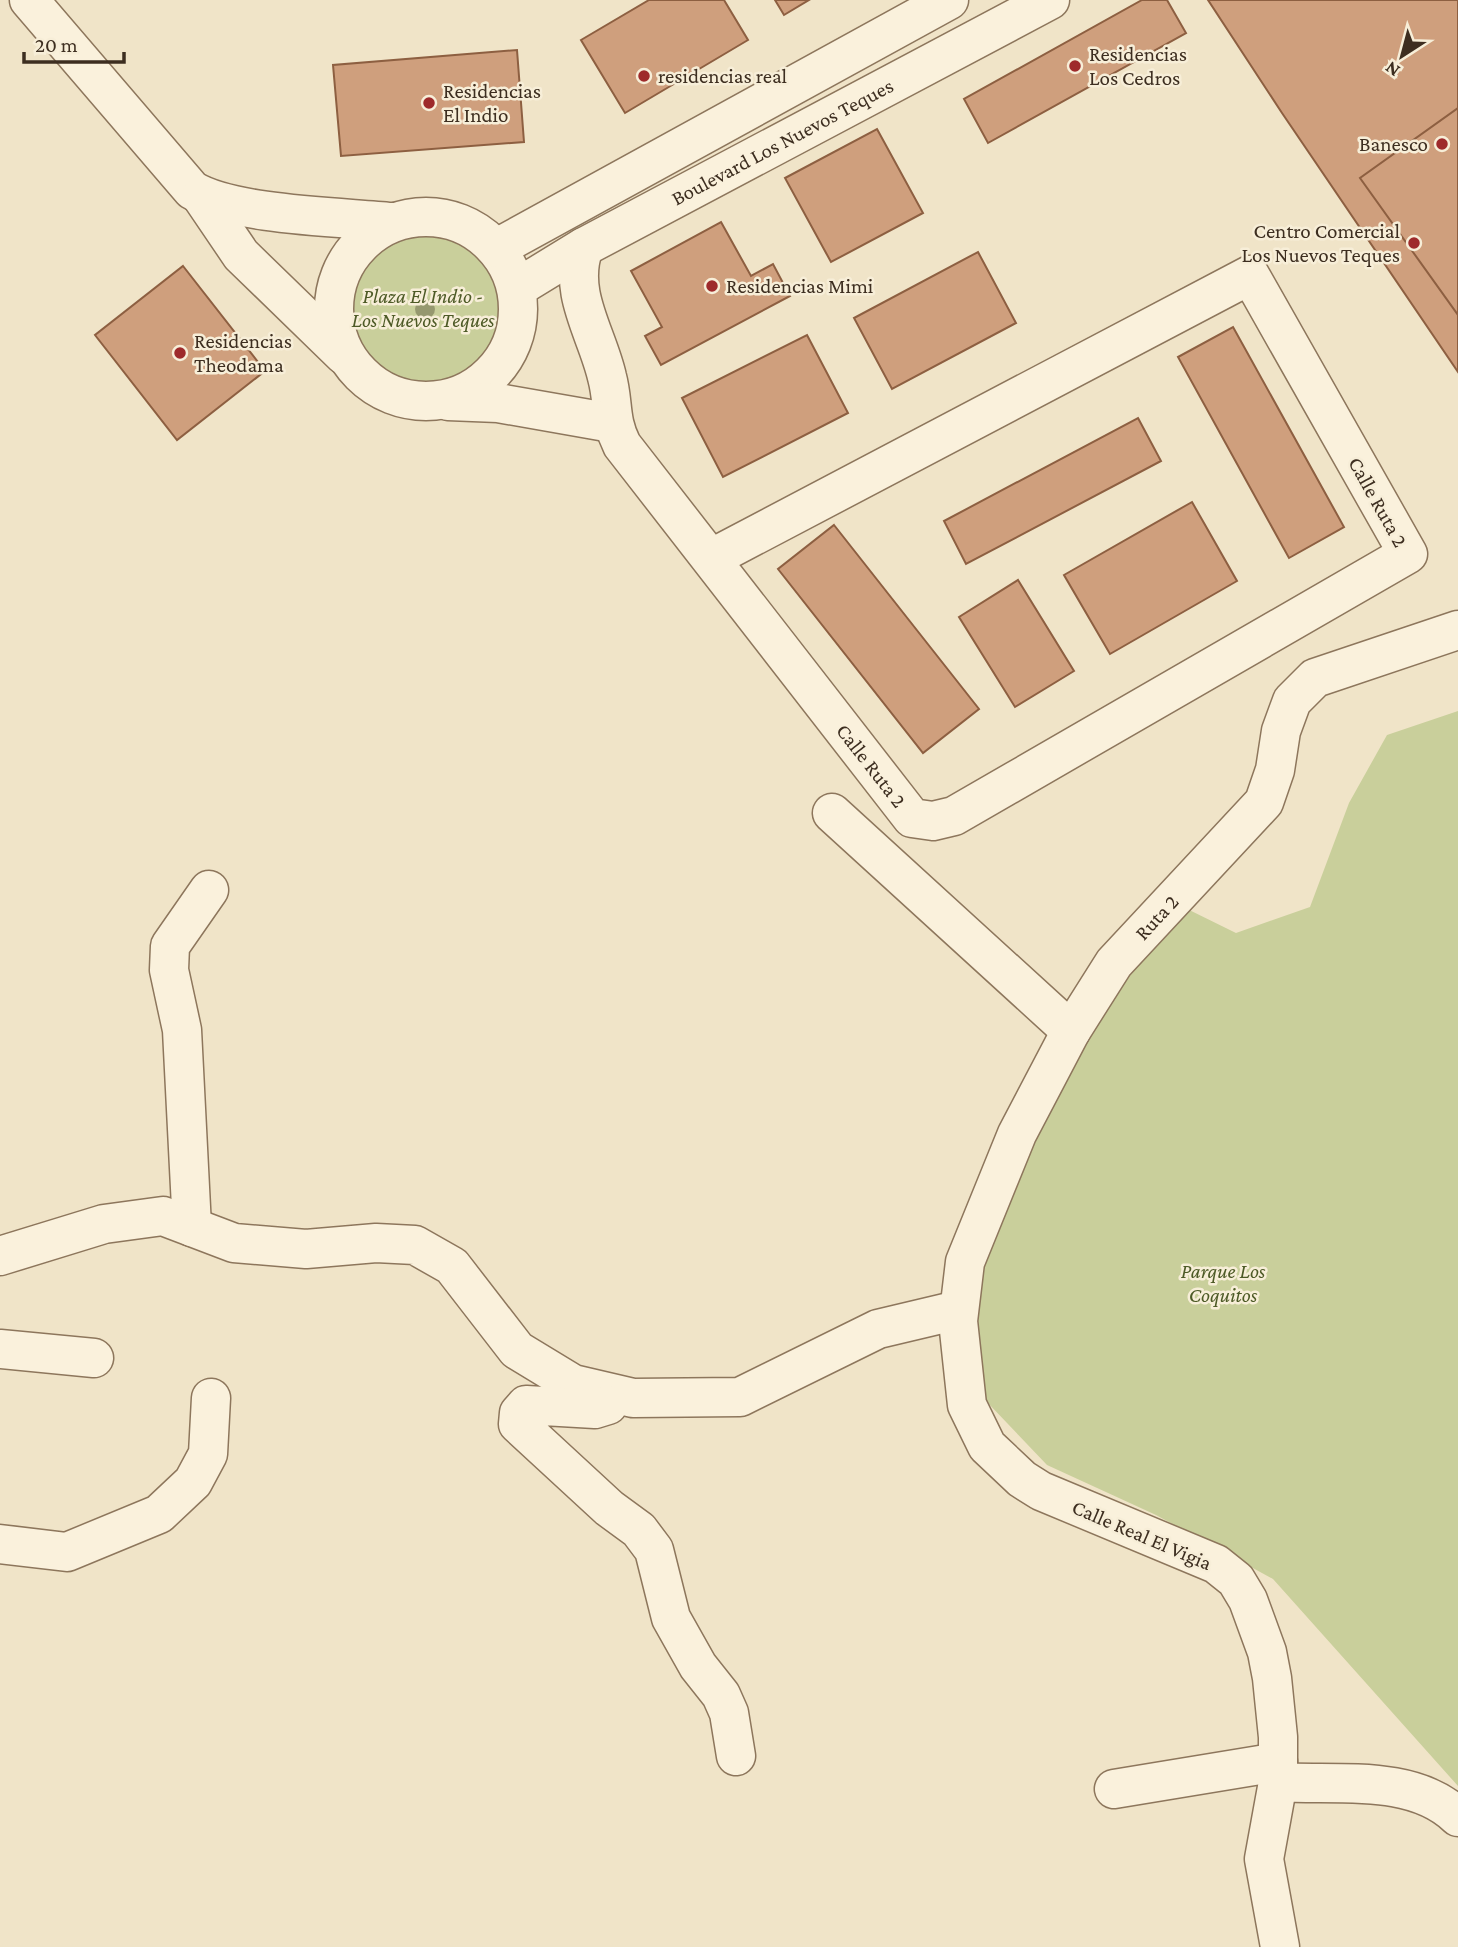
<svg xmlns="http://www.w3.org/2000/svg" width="1458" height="1947" viewBox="0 0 1458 1947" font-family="'Crimson Pro',serif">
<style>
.green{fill:#c9cf9b}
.building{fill:#cf9f7d;stroke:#8d5f41;stroke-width:2}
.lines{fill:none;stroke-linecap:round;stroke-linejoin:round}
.minor-casing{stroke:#8d765c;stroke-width:41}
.minor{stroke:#faf1dc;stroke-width:38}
.tree{fill:#96986f}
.poi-dot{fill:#9e2a2b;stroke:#f7eed8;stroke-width:2.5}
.labels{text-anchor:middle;stroke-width:5;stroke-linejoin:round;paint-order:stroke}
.poi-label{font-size:21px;fill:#3d2e20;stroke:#f7eed8;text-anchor:start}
.street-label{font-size:21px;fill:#3d2e20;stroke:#f7eed8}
.park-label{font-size:21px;font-style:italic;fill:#4d5a26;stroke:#f7eed8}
</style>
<rect width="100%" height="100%" fill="#f0e4c8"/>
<g class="green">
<path d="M414,216c57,8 74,25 103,72 -7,56 -22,103 -87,109 -12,1 -30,1 -42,-4 -62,-27 -74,-119 -18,-159 13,-9 30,-13 44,-18z"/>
<polygon points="1458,711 1458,1786 1273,1579 1156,1515 1047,1465 986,1401 972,1273 1098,999 1173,902 1236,933 1310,907 1349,803 1387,735"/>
</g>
<g class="building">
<polygon points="649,0 724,0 748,40 625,113 581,40"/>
<polygon points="775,0 809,0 784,15"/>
<polygon points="1142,0 1167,0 1186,33 988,143 964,99"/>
<polygon points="1208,0 1458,0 1458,372 1282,113"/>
<polygon points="517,50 524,142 341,156 333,65"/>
<polygon points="1458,108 1458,315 1360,178"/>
<polygon points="877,129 923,213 831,262 785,178"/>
<polygon points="721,222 751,276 773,264 790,296 661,365 645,336 662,327 631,271"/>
<polygon points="978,252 1016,323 892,389 854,318"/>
<polygon points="183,266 265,371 177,440 95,335"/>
<polygon points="1233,327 1344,527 1289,558 1178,357"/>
<polygon points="807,335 848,413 723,477 682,398"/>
<polygon points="1138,418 1161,461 966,564 944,521"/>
<polygon points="1192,502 1237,581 1110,654 1064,575"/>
<polygon points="834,525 979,709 923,753 778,569"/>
<polygon points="1018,580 1074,671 1015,707 959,617"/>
</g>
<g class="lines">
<defs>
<g id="minor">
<path d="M29,0l163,190c41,25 148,27 199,32"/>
<polyline points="201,196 241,255 344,355"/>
<circle cx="426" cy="309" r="92"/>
<path id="s1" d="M584,247c-17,46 13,86 23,130 7,26 2,42 15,68l290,373 21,3 21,-5 454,-262 -158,-279 -538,283"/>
<polyline points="497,248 949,0"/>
<path id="s2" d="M517,288l67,-41 466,-247"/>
<polyline points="448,401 498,403 612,423"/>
<polyline points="832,813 1071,1031"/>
<polyline points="192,1227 182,1030 169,970 170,946 209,890"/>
<polyline points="0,1256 104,1224 163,1216 234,1243 306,1249 376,1243 415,1245 452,1266 517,1350 573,1384 633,1398 740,1397 878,1329 958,1310"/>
<polyline points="0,1349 94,1358"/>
<polyline points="608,1405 595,1409 526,1405 519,1413 518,1424 609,1508 639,1530 654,1550 671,1618 698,1666 721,1695 729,1713 736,1756"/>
<polyline points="0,1544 67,1552 159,1514 193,1482 208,1454 211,1398"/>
<path d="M1278,1782c57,4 135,-9 180,35"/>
<polyline points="1114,1789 1278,1762"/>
<path id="s3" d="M1280,1947l-16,-88 14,-77v-45l-6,-59 -5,-26 -19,-52 -12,-20 -20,-16 -175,-73 -19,-12 -35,-33 -20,-41 -9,-84 7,-59 52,-128 54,-103 43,-68 150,-161 11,-32 6,-39 11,-30 23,-23 143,-48"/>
</g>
</defs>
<use href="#minor" class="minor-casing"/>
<use href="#minor" class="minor"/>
</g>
<circle class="tree" cx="425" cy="309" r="10"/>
<g class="poi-dot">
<circle cx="1075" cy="66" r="7"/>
<circle cx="644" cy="76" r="7"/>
<circle cx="429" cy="103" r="7"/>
<circle cx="1442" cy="144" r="7"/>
<circle cx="1414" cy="243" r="7"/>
<circle cx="712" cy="286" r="7"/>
<circle cx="180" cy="353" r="7"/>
</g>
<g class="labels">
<g class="poi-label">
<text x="1089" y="61">Residencias<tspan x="1089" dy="24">Los Cedros</tspan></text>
<text x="658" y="83">residencias real</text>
<text x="443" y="98">Residencias<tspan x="443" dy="24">El Indio</tspan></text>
<text x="1428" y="151" text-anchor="end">Banesco</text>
<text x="1400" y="238" text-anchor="end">Centro Comercial<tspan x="1400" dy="24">Los Nuevos Teques</tspan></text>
<text x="726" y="293">Residencias Mimi</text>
<text x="194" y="348">Residencias<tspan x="194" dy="24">Theodama</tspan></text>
</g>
<g class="street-label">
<text dy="7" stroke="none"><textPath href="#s2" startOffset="303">Boulevard Los Nuevos Teques</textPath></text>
<text transform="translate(1378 502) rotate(61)" y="7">Calle Ruta 2</text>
<text dy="7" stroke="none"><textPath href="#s1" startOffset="611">Calle Ruta 2</textPath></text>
<text dy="7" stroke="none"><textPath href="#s3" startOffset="1250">Ruta 2</textPath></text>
<text transform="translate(1142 1535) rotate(23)" y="7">Calle Real El Vigia</text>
</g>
<g class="park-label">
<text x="423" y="303">Plaza El Indio -<tspan x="423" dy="24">Los Nuevos Teques</tspan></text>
<text x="1223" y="1278">Parque Los<tspan x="1223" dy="24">Coquitos</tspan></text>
</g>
</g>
<g transform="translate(1402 56) rotate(216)" stroke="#f7eed8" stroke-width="5" paint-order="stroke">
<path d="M0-5L12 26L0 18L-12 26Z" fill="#3d2e20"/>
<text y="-10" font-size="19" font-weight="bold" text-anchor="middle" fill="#3d2e20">N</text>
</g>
<path d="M24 52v10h100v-10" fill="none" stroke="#3d2e20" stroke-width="3.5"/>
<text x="35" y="52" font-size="21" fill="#3d2e20" stroke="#f7eed8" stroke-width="5" paint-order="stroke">20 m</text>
</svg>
